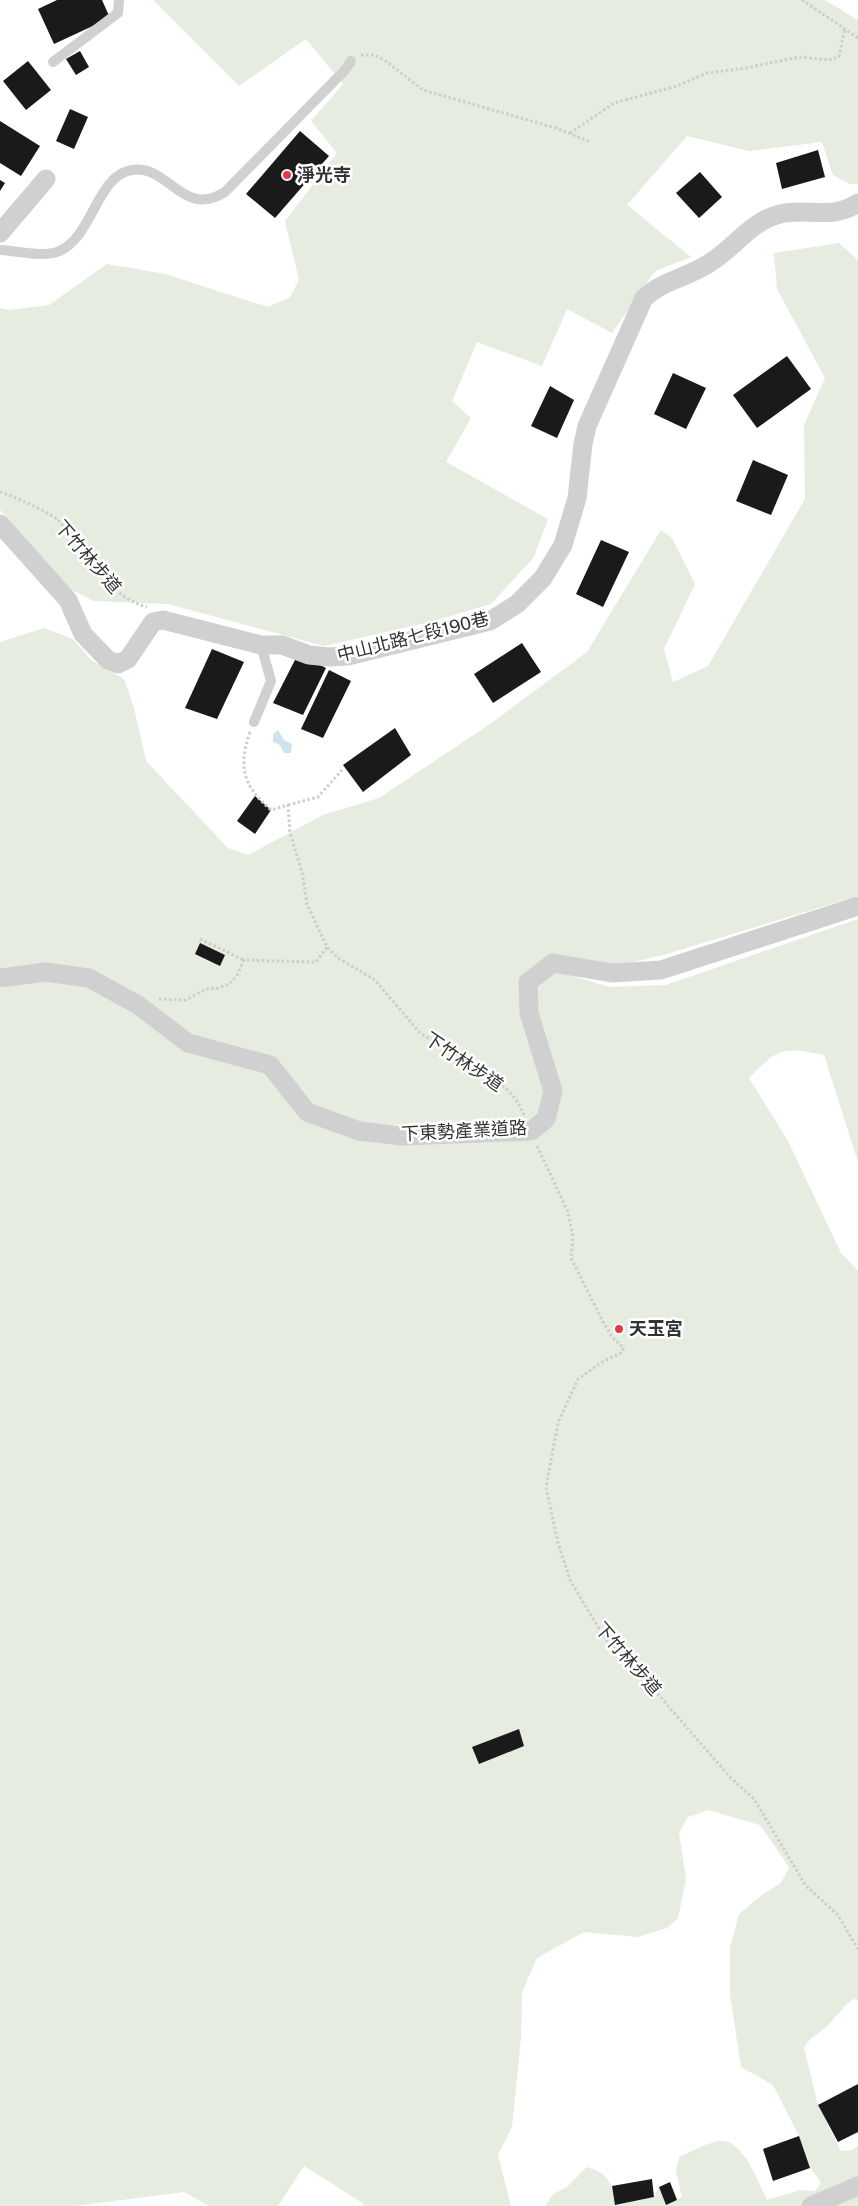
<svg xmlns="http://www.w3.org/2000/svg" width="858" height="2206" viewBox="0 0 858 2206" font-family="'Public Sans','Noto Sans TC',sans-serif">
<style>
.green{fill:#e6ecdf}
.water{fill:#cfe2ee}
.building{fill:#1a1a1a}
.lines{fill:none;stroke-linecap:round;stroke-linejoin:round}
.path{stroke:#cdcdcd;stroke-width:3;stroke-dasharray:2.5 2.5;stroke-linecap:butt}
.service{stroke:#d0d0d0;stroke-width:10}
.minor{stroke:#d0d0d0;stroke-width:19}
.poi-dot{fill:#e63946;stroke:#fff;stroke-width:2}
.labels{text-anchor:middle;stroke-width:5;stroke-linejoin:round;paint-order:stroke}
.poi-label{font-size:18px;font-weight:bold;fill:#333;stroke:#fff;text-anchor:start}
.street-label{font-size:18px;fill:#333;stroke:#fff}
</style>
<rect width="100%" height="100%" fill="#fff"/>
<g class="green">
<polygon points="153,0 825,0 858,20 858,184 850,184 833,175 822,142 749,151 687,136 627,205 691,257 655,271 612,333 567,309 542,366 477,342 452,401 471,418 446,462 548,519 534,557 491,604 430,622 324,646 168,604 94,601 68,588 0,510 0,308 9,310 49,305 107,264 165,274 268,307 290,297 299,280 285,221 337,153 311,121 343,84 306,39 239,86"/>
<polygon points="839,243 858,260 858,896 663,955 612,967 550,958 524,979 548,1090 541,1116 524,1127 359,1124 311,1105 272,1058 189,1037 92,971 0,974 0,642 44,628 73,639 91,660 124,679 134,708 146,761 228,848 248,855 323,815 379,798 493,722 587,652 661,530 672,538 695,584 664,649 673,682 708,666 805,499 804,425 825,378 777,289 774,253"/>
<path d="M858,919v243l-34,-107c-41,-8 -45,-8 -75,23l39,63 53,112 17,18v729l-5,-1c-11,8 -16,18 -26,27 -10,10 -15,8 -23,22l14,57 23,46 11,-1 6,-4v60h-313l8,-12 14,-7 20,-20c22,6 25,17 29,38l38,-8 5,-10 7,18 16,-8 -6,-25 3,-15c12,-5 27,-14 40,-16 23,-4 39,41 48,59l33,-10 15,1 6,-9 -11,-14 -11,-32 -26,-51 -32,-18 -11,-73v-46l9,-34 24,-20 18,-11 8,-16 -29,-42 -52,-15 -20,7 -9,16 7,46 -8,39 -11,10 -29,9 -54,-5 -47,26 -15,34 -1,45 -9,90 -14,28 13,51h-148l1,-2 -60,-38 -26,40h-69l-25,-14 -109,14h-75v-1218l43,-8 45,6 177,85 91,65 195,-16 -17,-107 -1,-27 21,-16 55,17 57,-2z"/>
</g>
<polygon class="water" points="278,730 284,740 292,744 291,753 284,753 280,745 273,742 273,734"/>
<g class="building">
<polygon points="57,0 102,0 110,18 54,44 38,9"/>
<polygon points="80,51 89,67 76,75 66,59"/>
<polygon points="28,61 51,90 26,110 3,81"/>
<polygon points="70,109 88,117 74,149 56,141"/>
<polygon points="0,121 40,146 21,176 0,163"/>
<polygon points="300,131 329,156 275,218 246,194"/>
<polygon points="818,150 825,177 782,189 776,163"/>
<polygon points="700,172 722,197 699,218 676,193"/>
<polygon points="0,180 5,183 0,191"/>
<polygon points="787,356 811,389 757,428 733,395"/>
<polygon points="673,373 706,388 686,429 654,414"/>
<polygon points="550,386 574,400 557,438 531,426"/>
<polygon points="753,460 788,475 771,515 736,501"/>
<polygon points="601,540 629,552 603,607 576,594"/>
<polygon points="522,643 541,672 493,703 474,674"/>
<polygon points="212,649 244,662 217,719 185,708"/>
<polygon points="298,654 326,668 303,715 273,703"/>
<polygon points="329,670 351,681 323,738 301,729"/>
<polygon points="395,728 411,755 363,792 343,765"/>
<polygon points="255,796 271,810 255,834 237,821"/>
<polygon points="200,943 225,955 220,966 195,954"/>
<polygon points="519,1729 524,1746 479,1764 472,1747"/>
<polygon points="858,2084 858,2132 838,2142 818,2105"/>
<polygon points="799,2136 810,2168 773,2181 763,2149"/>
<polygon points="652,2179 654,2197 615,2205 612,2186"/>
<polygon points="670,2182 677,2200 666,2205 659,2187"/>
</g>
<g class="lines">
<g class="path">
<polyline points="802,0 858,38"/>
<polyline points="361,55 374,55 383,59 423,90 556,128 590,142"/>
<polyline points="570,133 614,103 677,86 707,73 746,68 799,57 828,60 839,57 845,28"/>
<path d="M0,492c11,3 51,21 58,28 29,31 46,75 89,87"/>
<path d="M250,732c-12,35 -7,54 21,78l17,-5 2,28 12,39 5,32 20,43 11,11 37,22 45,53 47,28 39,27 12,14 6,13"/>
<polyline points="288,805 318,797 342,770"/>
<polyline points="200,939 244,960"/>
<polyline points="159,999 186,1000 206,989 218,988 229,984 237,976 244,960 316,962 327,947"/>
<polyline points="537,1146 568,1212 573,1237 571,1258 602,1320 612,1337 624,1348 621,1353 602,1362 578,1379 558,1423 546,1487 558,1543 570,1580 604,1637 642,1676 730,1777 754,1799 806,1886 838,1915 858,1949"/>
</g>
<g class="service">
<polyline points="53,62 118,13 119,0"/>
<path d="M0,250c17,1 41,7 57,2 36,-13 39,-77 75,-82 37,-6 50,49 93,22l120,-122 6,-9"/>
<polyline points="254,722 271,681 261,645"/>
</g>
<g class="minor">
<polyline points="0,233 46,179"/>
<path d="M0,524l68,76 15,34 25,26 10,4 10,-5 25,-37 10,-2 98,25h21l27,10 20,2 19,-1 142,-35 27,-17 26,-26 20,-33 14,-47 6,-54 4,-18 57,-128c19,-18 46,-21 67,-36 24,-15 40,-41 69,-48 28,-7 50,7 78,-11"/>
<polyline points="0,978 45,972 89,978 138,1005 188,1043 270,1065 307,1112 359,1131 403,1136 531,1131 546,1119 553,1091 529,1013 528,982 553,963 612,973 661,970 858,906"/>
<polyline points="811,2206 858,2186"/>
</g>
</g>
<g class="poi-dot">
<circle cx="287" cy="175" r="5"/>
<circle cx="619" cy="1329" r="5"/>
</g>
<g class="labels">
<g class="poi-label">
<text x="297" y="181">淨光寺</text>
<text x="629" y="1335">天玉宮</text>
</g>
<g class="street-label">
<text transform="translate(88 557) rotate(49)" y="6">下竹林步道</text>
<text transform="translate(413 637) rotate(-14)" y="6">中山北路七段190巷</text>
<text transform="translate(464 1062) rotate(34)" y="6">下竹林步道</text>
<text transform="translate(464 1131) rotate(-3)" y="6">下東勢產業道路</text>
<text transform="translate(628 1659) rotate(49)" y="6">下竹林步道</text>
</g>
</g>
</svg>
